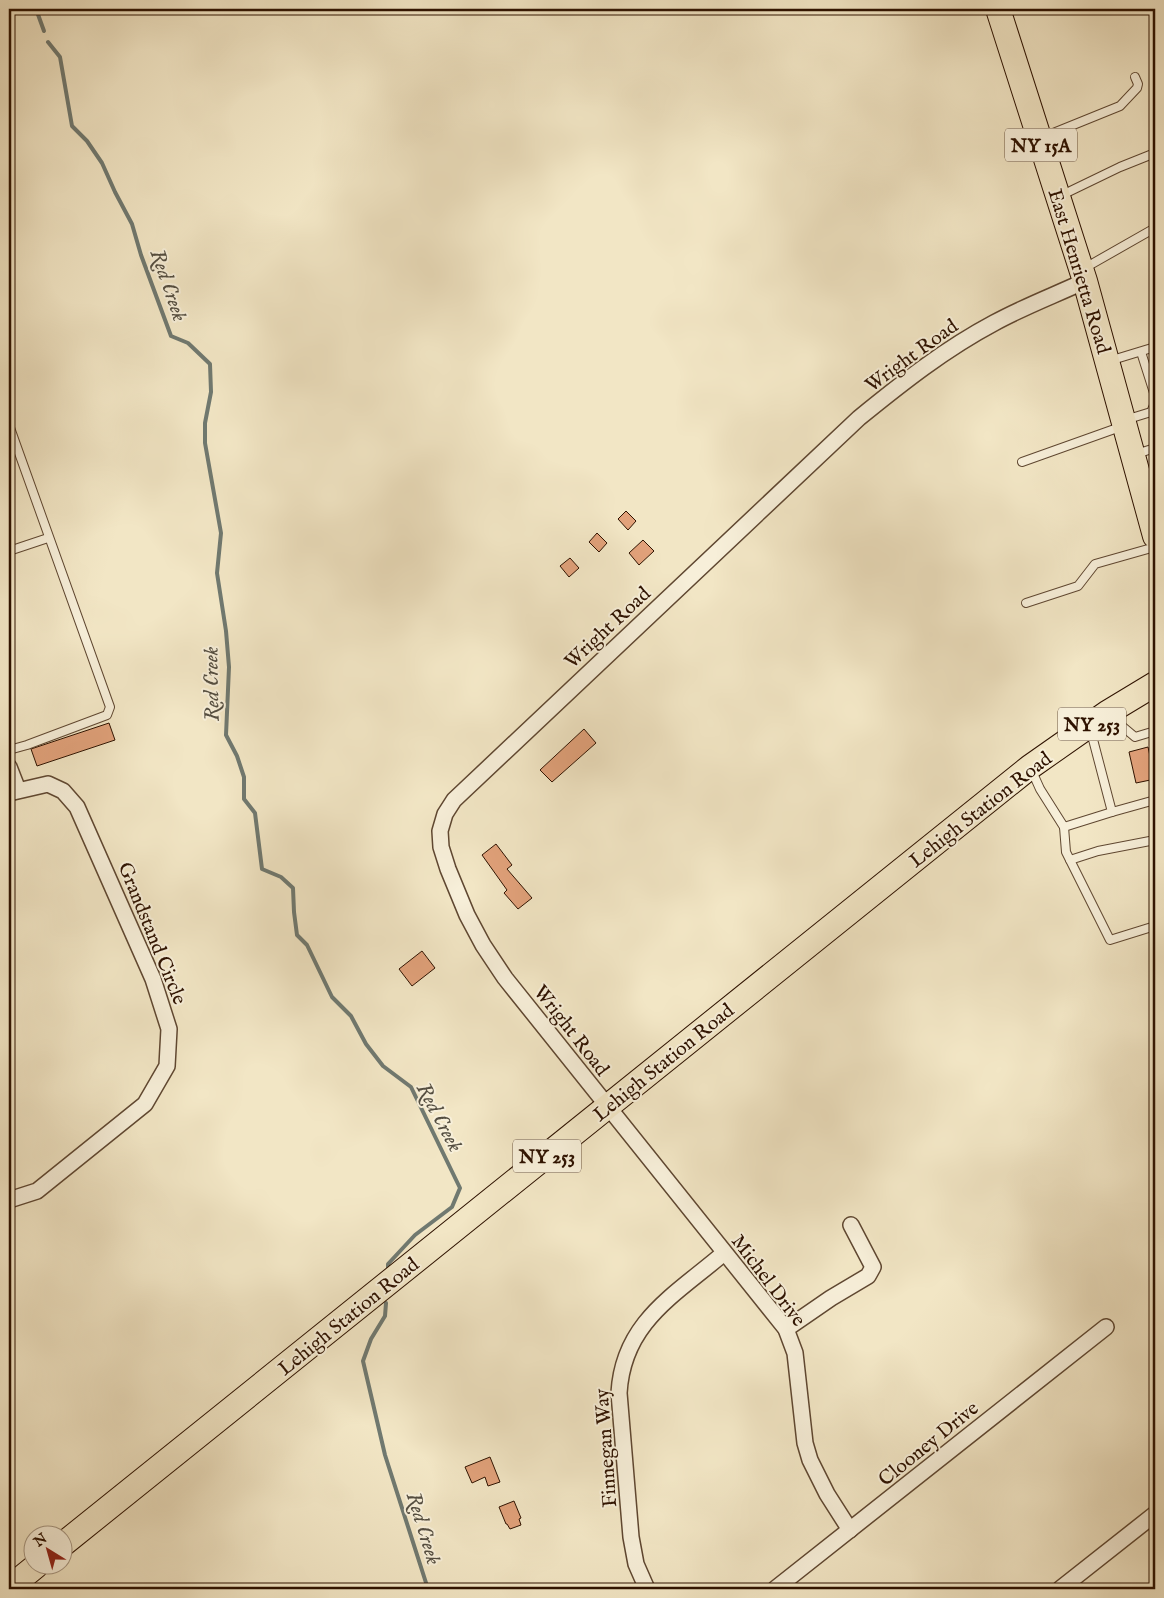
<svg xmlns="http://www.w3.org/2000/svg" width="1164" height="1598" viewBox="0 0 1164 1598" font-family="'IM FELL English',serif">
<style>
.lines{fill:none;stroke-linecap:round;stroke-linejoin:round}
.stream{stroke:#707970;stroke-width:4}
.building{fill:#e2a27b;stroke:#2e1200}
.lane-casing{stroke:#5f4731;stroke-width:10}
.street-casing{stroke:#5f4731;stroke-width:18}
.primary-casing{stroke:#2e1200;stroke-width:26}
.lane{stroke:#f7efd9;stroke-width:8}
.street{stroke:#f7efd9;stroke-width:15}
.primary{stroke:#f2e6c5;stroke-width:24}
.labels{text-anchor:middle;stroke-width:4;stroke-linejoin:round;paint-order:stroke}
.shield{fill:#f7efd9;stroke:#6a5441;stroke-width:1}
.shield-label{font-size:19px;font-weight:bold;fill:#2e1200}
.street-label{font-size:20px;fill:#2e1200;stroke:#f7efd9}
.water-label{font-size:21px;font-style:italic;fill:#544e41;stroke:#f7efd9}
</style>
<rect width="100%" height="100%" fill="#f2e6c5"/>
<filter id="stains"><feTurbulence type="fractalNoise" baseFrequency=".004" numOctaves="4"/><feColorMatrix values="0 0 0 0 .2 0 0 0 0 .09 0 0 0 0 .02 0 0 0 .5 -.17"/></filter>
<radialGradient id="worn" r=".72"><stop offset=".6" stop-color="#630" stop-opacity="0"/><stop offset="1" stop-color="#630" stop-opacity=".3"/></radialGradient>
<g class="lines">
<g class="stream">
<polyline points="36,9 44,31"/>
<polyline points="48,42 60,57 72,126 87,141 102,163 115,192 132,224 141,255 171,336 188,343 210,364 211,392 205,423 205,443 221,533 217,573 226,631 229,667 226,735 237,756 244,777 244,799 255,813 262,869 281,877 293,888 294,912 297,935 307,945 332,997 351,1016 366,1044 383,1066 411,1087 460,1188 452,1207 415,1235 388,1264 388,1270"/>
<polyline points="386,1303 385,1316 371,1339 363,1361 385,1455 428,1589"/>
</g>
</g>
<g class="building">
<polygon points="626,511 636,521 628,530 618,519"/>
<polygon points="597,533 607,543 599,552 589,542"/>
<polygon points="643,540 654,551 639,565 629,553"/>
<polygon points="570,558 579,568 569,577 560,566"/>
<polygon points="109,723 115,740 37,766 31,749"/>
<polygon points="584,729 596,743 552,782 540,770"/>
<polygon points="1148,747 1155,779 1136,783 1129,752"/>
<polygon points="496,844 512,865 507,869 532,898 518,909 504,893 507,890 482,855"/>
<polygon points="422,951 435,968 412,986 399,969"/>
<polygon points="490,1457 500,1482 488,1486 485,1477 472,1483 465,1467"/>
<polygon points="514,1501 521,1518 519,1519 521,1525 510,1529 507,1524 506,1524 499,1507"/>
</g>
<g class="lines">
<defs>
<g id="lane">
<polyline points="1041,138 1120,106 1137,88 1138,84 1135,77"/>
<polyline points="1060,196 1120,167 1155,153"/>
<polyline points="1083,269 1155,228"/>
<polyline points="1141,352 1155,396"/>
<polyline points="1109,361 1155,347"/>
<polyline points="1125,420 1151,412 1155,403"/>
<polyline points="9,425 110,707 107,715 27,745 9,750"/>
<polyline points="1136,454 1155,448"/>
<polyline points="1022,462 1123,426"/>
<polyline points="9,551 48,538"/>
<polyline points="1026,603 1078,586 1095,564 1155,547"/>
<polyline points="1110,716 1135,737 1155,731"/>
<polyline points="1090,728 1112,812 1155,800"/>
<polyline points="1031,769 1040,789 1064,827 1112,812"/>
<polyline points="1064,827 1066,852 1110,940 1155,926"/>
<polyline points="1070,860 1098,851 1155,840"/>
</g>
<g id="street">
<polyline points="9,767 18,790"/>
<polyline points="9,793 48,784 63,791 77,807 153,979 169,1029 167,1066 145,1104 37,1191 9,1200"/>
<polyline points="786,1329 831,1298 868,1276 873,1267 851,1225"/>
<path d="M850,1530l-23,-36 -17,-34 -5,-17 -10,-90 -9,-24 -281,-351 -22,-33 -16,-30 -19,-46 -7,-22 -1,-16 5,-17 9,-14 405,-382c43,-35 86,-69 135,-95 29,-16 61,-28 91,-42"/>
<path d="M647,1589l-11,-25 -5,-27 -12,-144c4,-71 56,-98 105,-140"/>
<polyline points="775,1589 1106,1327"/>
<polyline points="1060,1589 1155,1514"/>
</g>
<g id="primary">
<polyline points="998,9 1085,281 1155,536"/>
<polyline points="62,1545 1030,767 1107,713 1155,684"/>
<polyline points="9,1588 36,1566"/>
</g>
</defs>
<use href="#lane" class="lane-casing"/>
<use href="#street" class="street-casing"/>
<use href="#primary" class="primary-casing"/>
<use href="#lane" class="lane"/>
<use href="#street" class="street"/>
<use href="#primary" class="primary"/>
</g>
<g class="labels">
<g class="shield">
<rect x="1005" y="128.5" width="72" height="33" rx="4"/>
<rect x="1058" y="707.5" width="68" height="33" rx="4"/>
<rect x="513" y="1139.5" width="68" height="33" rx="4"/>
</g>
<g class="shield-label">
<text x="1041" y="152">NY 15A</text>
<text x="1092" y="731">NY 253</text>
<text x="547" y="1163">NY 253</text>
</g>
<g class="street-label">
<text transform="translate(1080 271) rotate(73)" y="7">East Henrietta Road</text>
<text transform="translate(911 355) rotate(-36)" y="7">Wright Road</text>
<text transform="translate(607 627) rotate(-43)" y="7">Wright Road</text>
<text transform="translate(980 809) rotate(-38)" y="7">Lehigh Station Road</text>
<text transform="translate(153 933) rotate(68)" y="7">Grandstand Circle</text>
<text transform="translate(572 1030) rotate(52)" y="7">Wright Road</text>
<text transform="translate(663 1062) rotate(-39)" y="7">Lehigh Station Road</text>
<text transform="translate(769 1280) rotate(53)" y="7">Michel Drive</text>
<text transform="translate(348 1316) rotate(-39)" y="7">Lehigh Station Road</text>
<text transform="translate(928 1443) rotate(-39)" y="7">Clooney Drive</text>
<text transform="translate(605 1448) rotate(-94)" y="7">Finnegan Way</text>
</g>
<g class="water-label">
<text transform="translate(169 285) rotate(71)" y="7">Red Creek</text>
<text transform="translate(211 684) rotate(-91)" y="7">Red Creek</text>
<text transform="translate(440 1117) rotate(62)" y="7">Red Creek</text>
<text transform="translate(424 1528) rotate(73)" y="7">Red Creek</text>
</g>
</g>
<rect width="1164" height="1598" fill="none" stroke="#f2e6c5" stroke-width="30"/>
<rect x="10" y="10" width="1144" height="1578" fill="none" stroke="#2e1200" stroke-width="2.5"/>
<rect x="15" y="15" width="1134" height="1568" fill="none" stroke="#2e1200"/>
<g transform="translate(48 1550) rotate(323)"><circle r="24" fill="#f7efd9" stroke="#a79782"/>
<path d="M0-4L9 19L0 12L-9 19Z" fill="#8f2418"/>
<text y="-8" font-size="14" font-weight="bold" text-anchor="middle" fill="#2e1200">N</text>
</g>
<rect width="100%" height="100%" filter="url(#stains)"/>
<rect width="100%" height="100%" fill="url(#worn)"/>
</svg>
